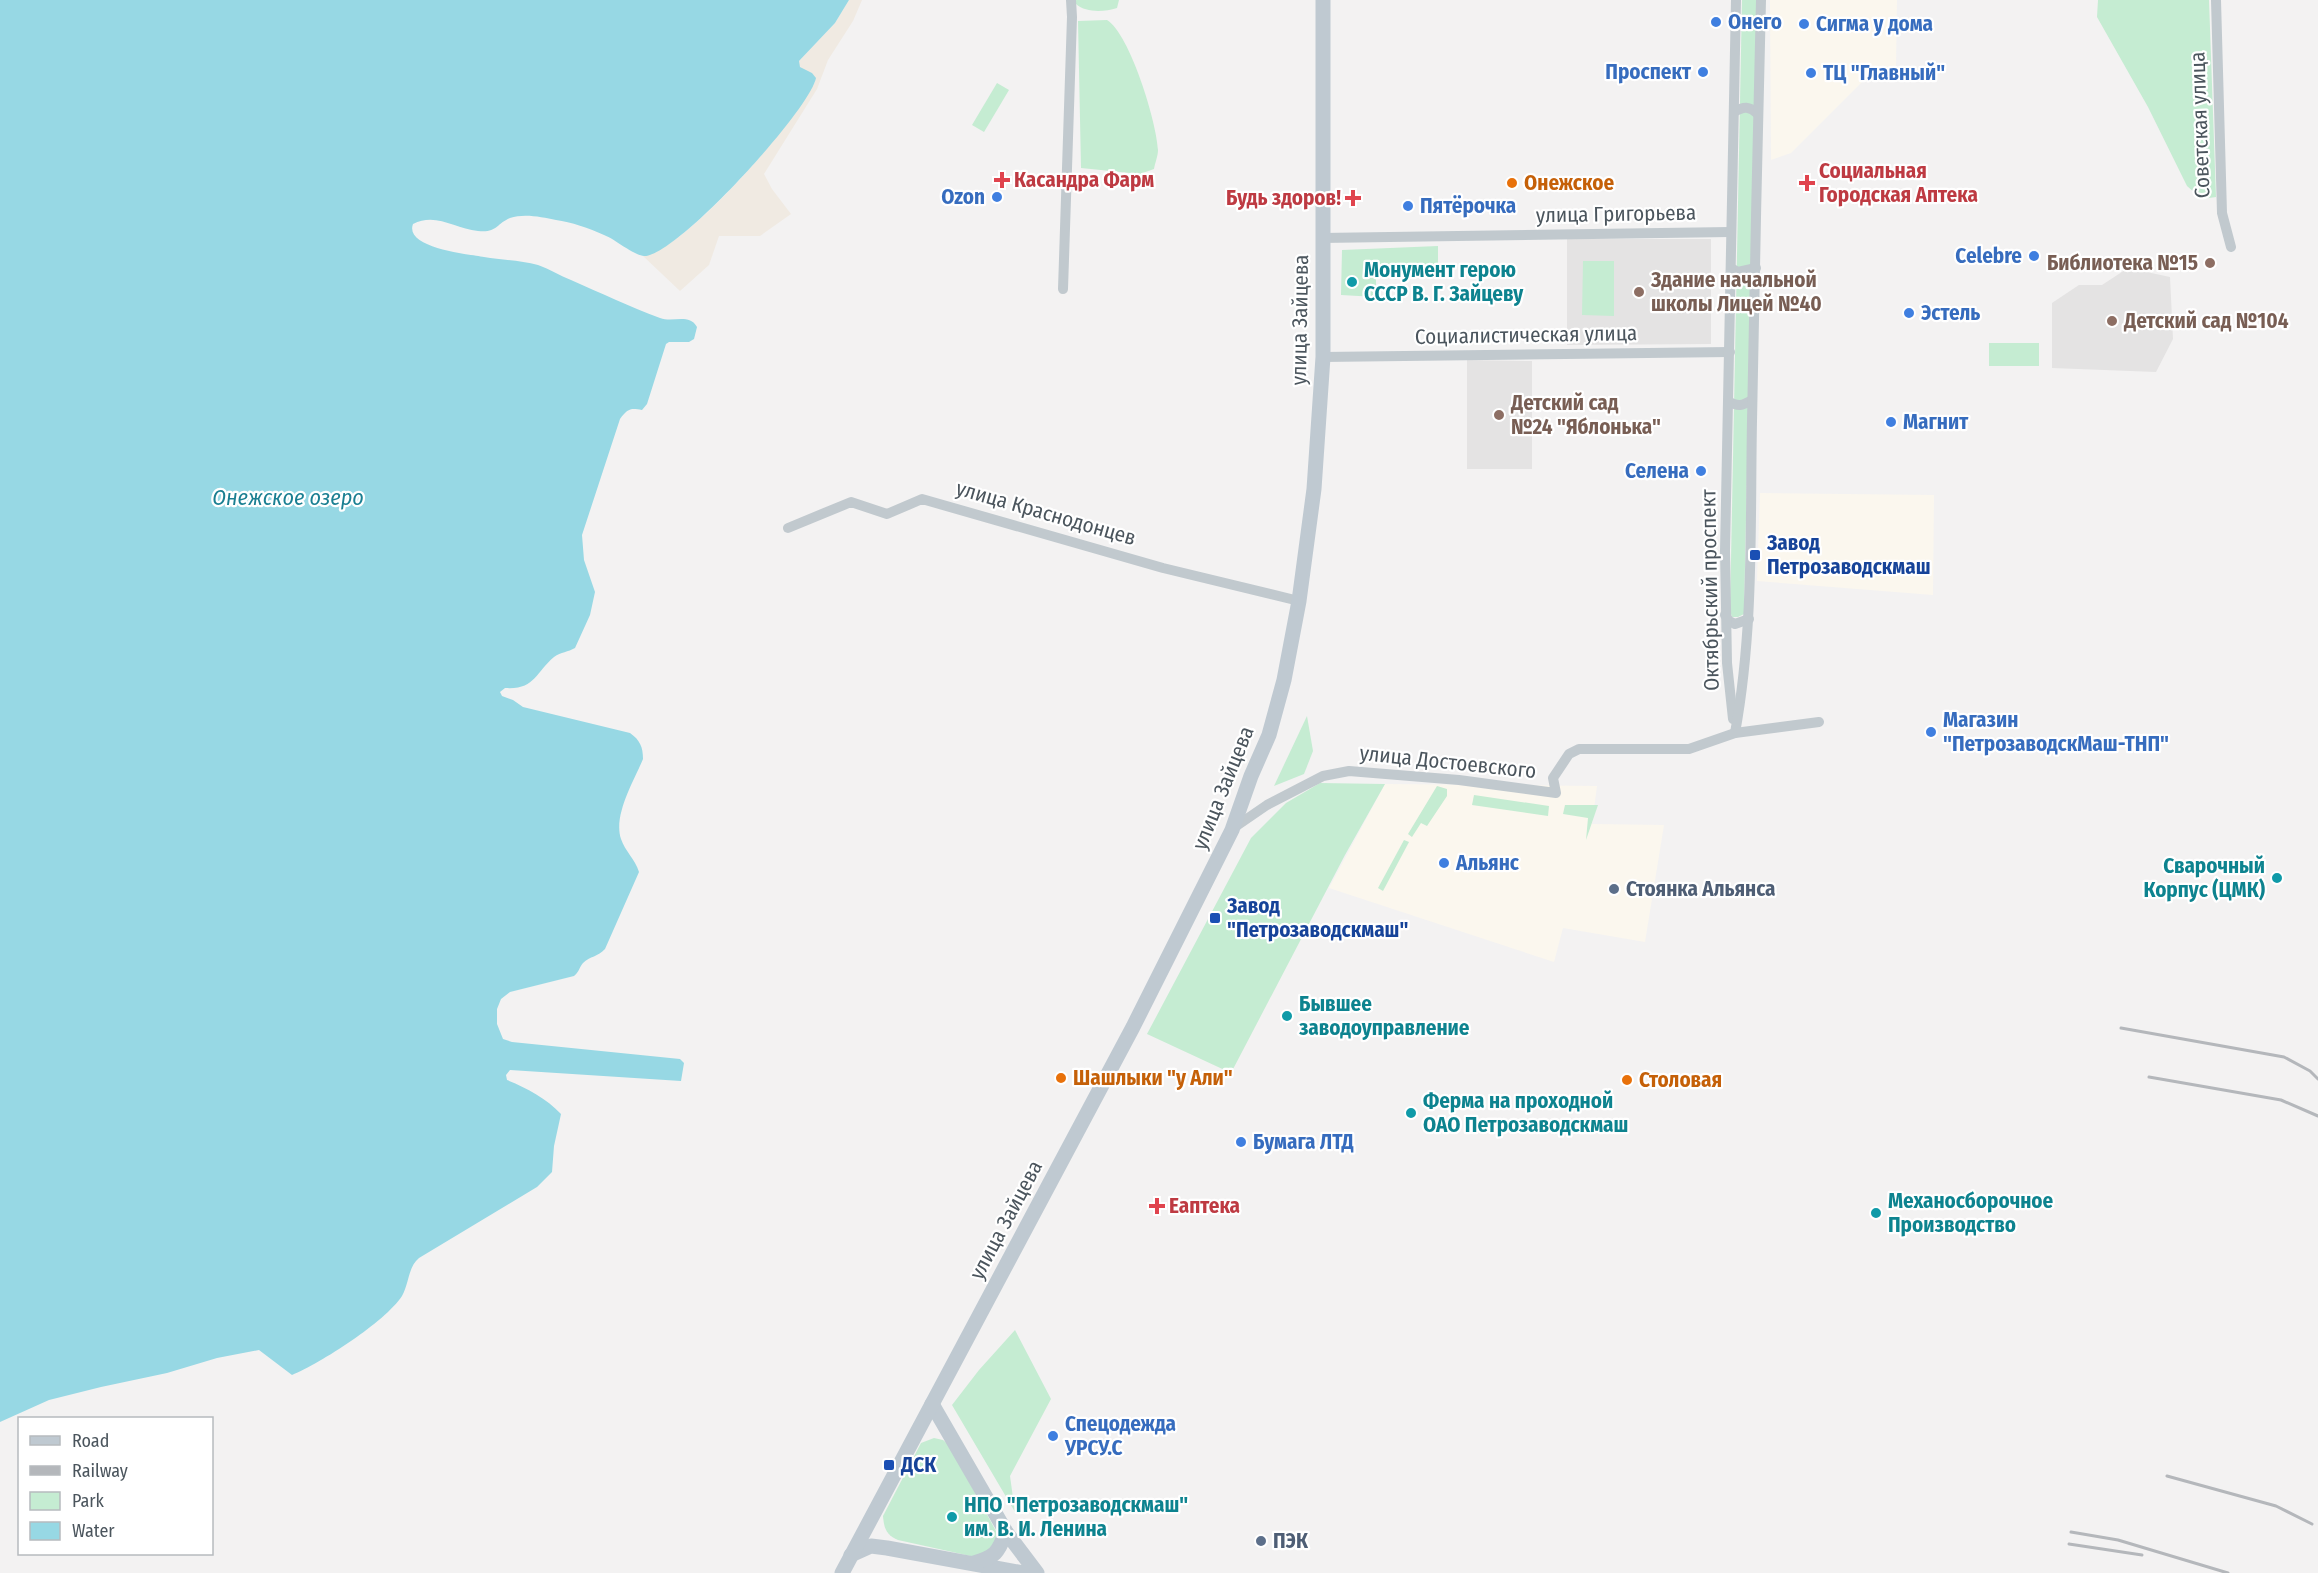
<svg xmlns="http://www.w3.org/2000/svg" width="2318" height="1573" viewBox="0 0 2318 1573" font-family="'Fira Sans Condensed',sans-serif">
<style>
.commercial{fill:#fbf7ee}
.education{fill:#e4e3e3}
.green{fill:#c5ecd2}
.sand{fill:#f0eae2}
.water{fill:#97d8e4}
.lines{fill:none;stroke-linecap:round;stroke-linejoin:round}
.street{stroke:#c1c9ce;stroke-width:10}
.secondary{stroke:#bfc9d1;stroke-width:15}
.rail{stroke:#b4b7bb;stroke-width:3}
.shop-dot{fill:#3f7fe0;stroke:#fff;stroke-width:2}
.health-dot{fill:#e0444e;stroke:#fff;stroke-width:2}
.food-dot{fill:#e8710a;stroke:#fff;stroke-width:2}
.education-dot{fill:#8d6e63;stroke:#fff;stroke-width:2}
.culture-dot{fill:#0f9aa8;stroke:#fff;stroke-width:2}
.transit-dot{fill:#1a4fb4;stroke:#fff;stroke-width:2}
.service-dot{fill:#5c6f8a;stroke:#fff;stroke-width:2}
.labels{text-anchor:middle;stroke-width:4.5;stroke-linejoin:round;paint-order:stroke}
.shop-label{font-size:21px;font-weight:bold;fill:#366cbe;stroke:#fff;text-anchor:start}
.street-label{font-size:21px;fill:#4b555d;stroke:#fff}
.health-label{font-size:21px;font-weight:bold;fill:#be3a42;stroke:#fff;text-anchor:start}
.food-label{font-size:21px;font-weight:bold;fill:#c56008;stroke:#fff;text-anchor:start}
.education-label{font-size:21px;font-weight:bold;fill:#785e54;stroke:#fff;text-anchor:start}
.culture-label{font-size:21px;font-weight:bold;fill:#0d838f;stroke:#fff;text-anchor:start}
.transit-label{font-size:21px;font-weight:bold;fill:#164399;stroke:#fff;text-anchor:start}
.service-label{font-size:21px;font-weight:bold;fill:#4e5e75;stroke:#fff;text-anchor:start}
.water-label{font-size:22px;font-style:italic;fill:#1a7f92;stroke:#fff}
</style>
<rect width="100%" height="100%" fill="#f3f2f2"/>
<g class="commercial">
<polygon points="1770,0 1897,0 1896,67 1877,67 1791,153 1771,160"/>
<polygon points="1760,493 1934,495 1933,595 1757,581"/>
<polygon points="1385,784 1597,786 1592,824 1664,825 1645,942 1563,928 1554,962 1329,888"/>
</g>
<g class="education">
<polygon points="1567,239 1711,239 1711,344 1567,345"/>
<polygon points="2128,268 2170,277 2173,339 2156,372 2052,368 2052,303 2079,285 2102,285"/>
<polygon points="1467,360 1532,361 1532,469 1467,469"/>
</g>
<g class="green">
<path d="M1076,0h43l-2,8c-13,4 -31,5 -41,-4z"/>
<polygon points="1742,0 1757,0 1744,614 1738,617 1732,617 1730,611"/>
<polygon points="2098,0 2209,0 2216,197 2202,199 2187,186 2148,107 2097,17"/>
<path d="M1107,20c23,14 50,103 51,130 0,6 -3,13 -4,19l-14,5 -59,-6 -3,-147z"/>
<polygon points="997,83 1009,90 984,132 972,125"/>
<polygon points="1438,246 1438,265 1376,267 1376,297 1341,295 1342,250"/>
<polygon points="1583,261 1614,261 1614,316 1582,315"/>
<rect x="1989" y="343" width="50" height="23"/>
<polygon points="1307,716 1313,751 1304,774 1274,786"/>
<polygon points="1320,783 1385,784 1345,855 1231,1073 1147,1034 1251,838 1286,803"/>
<polygon points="1437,786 1447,789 1447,796 1427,826 1421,823 1412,837 1408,834"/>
<polygon points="1474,795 1549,806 1548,816 1472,805"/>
<polygon points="1565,805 1598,805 1586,840 1588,818 1563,814"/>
<polygon points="1404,840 1409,842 1383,891 1378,888"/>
<polygon points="1015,1330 1051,1399 1010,1476 1015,1512 952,1405 979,1370"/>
<path d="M934,1438l9,2 6,5 47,86 1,8 -11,14 -11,4 -77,-17c-12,-5 -14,-12 -15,-24l38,-73z"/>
</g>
<path class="sand" d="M849,0h13l-9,21 -25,39 -11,29 -53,85 8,15 19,25 -31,22h-41l-10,29 -29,26 -37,-35c45,-8 150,-132 172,-174l-3,-9 -9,-3 -5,-6 1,-3 36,-38z"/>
<path class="water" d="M0,0h849l-14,23 -36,38 1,6 12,6 4,5c-6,32 -141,180 -172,178 -11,-1 -29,-17 -40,-21 -15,-7 -33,-13 -48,-15 -14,-3 -32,-7 -46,-2 -14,6 -13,15 -32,13 -23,-2 -42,-19 -65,-7 -9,24 55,30 71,33 17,3 37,3 54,8 12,4 22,11 33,15 30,13 59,27 89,38 13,5 29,-5 37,9l-3,12 -5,3h-20l-3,2 -19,60 -5,6c-11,-2 -14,-2 -22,9l-38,116 2,25 11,32 -5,23 -15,33c-7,4 -14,4 -21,9 -19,16 -19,33 -49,31l-5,4 2,4 11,4 10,7 107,26c10,7 13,14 13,26 -9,22 -30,56 -22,80 4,12 14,20 18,33l-34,77c-7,8 -15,7 -22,14 -4,5 -4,9 -9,13l-64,16 -9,7 -4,10v15l6,15 9,3 168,17 4,4 -3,18 -171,-11 -4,5 1,5c20,8 39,18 54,34l-7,32 -2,26 -15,15 -118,71c-11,9 -10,26 -17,38 -17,26 -81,67 -110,79l-33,-25 -42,8 -50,15 -66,14 -52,13 -49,22z"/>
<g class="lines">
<g class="street">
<polyline points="2216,0 2222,213 2231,247"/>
<path d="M1734,112c10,-6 15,-6 24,2"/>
<polyline points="1321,238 1730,232"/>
<polyline points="1731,268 1738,272 1756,268"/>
<polyline points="1063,289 1072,17 1071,0"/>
<polyline points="1323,357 1730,352"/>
<path d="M1728,401c10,6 14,5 24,-1"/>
<polyline points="788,528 851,502 887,514 922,499 1163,568 1299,601"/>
<polyline points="1725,615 1729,621 1735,624 1749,619"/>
<polyline points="1733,719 1727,663 1725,551 1736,0"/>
<path d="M1735,733c19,-104 15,-207 17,-312 2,-140 6,-281 9,-421"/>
<polyline points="1232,829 1267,805 1323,776 1349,771 1459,780 1556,793 1553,778 1569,754 1579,749 1689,749 1735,733 1819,722"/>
</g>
<g class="secondary">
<polyline points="932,1404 1006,1532 1037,1573"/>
<polyline points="851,1555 871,1546 887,1548 1023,1573"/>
<path d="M974,1563c21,-6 24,-10 32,-31"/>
<polyline points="842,1573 1133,1027 1232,830 1251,776 1269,735 1284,680 1299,601 1314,489 1323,357 1323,0"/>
</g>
<g class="rail">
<polyline points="2121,1028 2284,1057 2310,1071 2318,1079"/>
<polyline points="2149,1077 2281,1100 2318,1116"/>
<polyline points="2167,1476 2276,1506 2312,1524"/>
<polyline points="2071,1532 2118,1540 2228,1573"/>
<polyline points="2069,1544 2142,1555"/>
</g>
</g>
<g class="shop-dot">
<circle cx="1716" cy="22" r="6"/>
<circle cx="1804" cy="24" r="6"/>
<circle cx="1703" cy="72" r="6"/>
<circle cx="1811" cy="73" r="6"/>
<circle cx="997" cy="197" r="6"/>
<circle cx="1408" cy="206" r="6"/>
<circle cx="2034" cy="256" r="6"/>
<circle cx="1909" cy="313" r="6"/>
<circle cx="1891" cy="422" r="6"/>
<circle cx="1701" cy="471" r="6"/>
<circle cx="1931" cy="732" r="6"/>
<circle cx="1444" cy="863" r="6"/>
<circle cx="1241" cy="1142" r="6"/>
<circle cx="1053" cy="1436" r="6"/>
</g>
<g class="health-dot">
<path d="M999 171h6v6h6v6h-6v6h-6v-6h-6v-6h6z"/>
<path d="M1804 174h6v6h6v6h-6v6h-6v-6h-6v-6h6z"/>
<path d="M1350 189h6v6h6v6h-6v6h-6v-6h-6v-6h6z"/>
<path d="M1154 1197h6v6h6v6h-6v6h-6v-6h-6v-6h6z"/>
</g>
<g class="food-dot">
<circle cx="1512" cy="183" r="6"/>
<circle cx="1061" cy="1078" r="6"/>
<circle cx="1627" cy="1080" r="6"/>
</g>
<g class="education-dot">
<circle cx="2210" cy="263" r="6"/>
<circle cx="1639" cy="292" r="6"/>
<circle cx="2112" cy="321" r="6"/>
<circle cx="1499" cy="415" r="6"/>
</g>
<g class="culture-dot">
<circle cx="1352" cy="282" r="6"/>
<circle cx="2277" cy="878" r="6"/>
<circle cx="1287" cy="1016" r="6"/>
<circle cx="1411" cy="1113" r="6"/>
<circle cx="1876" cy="1213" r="6"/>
<circle cx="952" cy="1517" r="6"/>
</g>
<g class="transit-dot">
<rect x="1749" y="549" width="12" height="12" rx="3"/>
<rect x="1209" y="912" width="12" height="12" rx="3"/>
<rect x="883" y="1459" width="12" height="12" rx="3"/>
</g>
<g class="service-dot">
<circle cx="1614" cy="889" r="6"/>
<circle cx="1261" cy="1541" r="6"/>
</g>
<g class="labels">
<g class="shop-label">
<text x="1728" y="29">Онего</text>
<text x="1816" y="31">Сигма у дома</text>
<text x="1691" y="79" text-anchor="end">Проспект</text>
<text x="1823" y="80">ТЦ "Главный"</text>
<text x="985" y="204" text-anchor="end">Ozon</text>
<text x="1420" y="213">Пятёрочка</text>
<text x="2022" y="263" text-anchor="end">Celebre</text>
<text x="1921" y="320">Эстель</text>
<text x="1903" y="429">Магнит</text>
<text x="1689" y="478" text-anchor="end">Селена</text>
<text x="1943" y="727">Магазин<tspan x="1943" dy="24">"ПетрозаводскМаш-ТНП"</tspan></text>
<text x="1456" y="870">Альянс</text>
<text x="1253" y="1149">Бумага ЛТД</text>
<text x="1065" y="1431">Спецодежда<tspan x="1065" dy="24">УРСУ.С</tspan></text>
</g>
<g class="street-label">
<text transform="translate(2200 125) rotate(-92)" y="7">Советская улица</text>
<text transform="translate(1616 214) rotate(-1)" y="7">улица Григорьева</text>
<text transform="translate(1300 320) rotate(-89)" y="7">улица Зайцева</text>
<text transform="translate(1526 335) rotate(-1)" y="7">Социалистическая улица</text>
<text transform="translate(1046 513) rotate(16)" y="7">улица Краснодонцев</text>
<text transform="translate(1710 590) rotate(-91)" y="7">Октябрьский проспект</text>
<text transform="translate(1448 762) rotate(6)" y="7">улица Достоевского</text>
<text transform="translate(1223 788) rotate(-68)" y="7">улица Зайцева</text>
<text transform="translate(1006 1220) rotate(-62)" y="7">улица Зайцева</text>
</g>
<g class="health-label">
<text x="1819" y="178">Социальная<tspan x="1819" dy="24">Городская Аптека</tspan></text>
<text x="1014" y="187">Касандра Фарм</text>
<text x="1341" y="205" text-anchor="end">Будь здоров!</text>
<text x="1169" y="1213">Еаптека</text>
</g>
<g class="food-label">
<text x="1524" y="190">Онежское</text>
<text x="1073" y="1085">Шашлыки "у Али"</text>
<text x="1639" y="1087">Столовая</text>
</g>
<g class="education-label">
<text x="2198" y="270" text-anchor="end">Библиотека №15</text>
<text x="1651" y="287">Здание начальной<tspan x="1651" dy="24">школы Лицей №40</tspan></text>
<text x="2124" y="328">Детский сад №104</text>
<text x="1511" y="410">Детский сад<tspan x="1511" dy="24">№24 "Яблонька"</tspan></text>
</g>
<g class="culture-label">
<text x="1364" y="277">Монумент герою<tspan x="1364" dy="24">СССР В. Г. Зайцеву</tspan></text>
<text x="2265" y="873" text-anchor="end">Сварочный<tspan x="2265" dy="24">Корпус (ЦМК)</tspan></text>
<text x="1299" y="1011">Бывшее<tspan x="1299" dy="24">заводоуправление</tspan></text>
<text x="1423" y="1108">Ферма на проходной<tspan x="1423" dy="24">ОАО Петрозаводскмаш</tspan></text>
<text x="1888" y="1208">Механосборочное<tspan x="1888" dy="24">Производство</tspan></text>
<text x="964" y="1512">НПО "Петрозаводскмаш"<tspan x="964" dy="24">им. В. И. Ленина</tspan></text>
</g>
<g class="transit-label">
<text x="1767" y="550">Завод<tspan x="1767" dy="24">Петрозаводскмаш</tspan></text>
<text x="1227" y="913">Завод<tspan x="1227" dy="24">"Петрозаводскмаш"</tspan></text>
<text x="901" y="1472">ДСК</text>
</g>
<g class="service-label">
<text x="1626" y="896">Стоянка Альянса</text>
<text x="1273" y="1548">ПЭК</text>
</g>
<g class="water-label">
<text x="288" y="505">Онежское озеро</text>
</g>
</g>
<rect x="18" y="1417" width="195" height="138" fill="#ffffff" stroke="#b7bbbe" stroke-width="1.5"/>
<rect x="30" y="1436" width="30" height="9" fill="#bfc9d1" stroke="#b7bbbe" stroke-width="1.5"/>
<text x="72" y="1447" font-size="18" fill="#4b555d">Road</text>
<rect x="30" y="1466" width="30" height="9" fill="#b4b7bb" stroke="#b7bbbe" stroke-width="1.5"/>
<text x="72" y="1477" font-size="18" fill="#4b555d">Railway</text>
<rect x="30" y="1492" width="30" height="18" fill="#c5ecd2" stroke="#b7bbbe" stroke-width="1.5"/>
<text x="72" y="1507" font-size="18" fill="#4b555d">Park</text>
<rect x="30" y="1522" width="30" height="18" fill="#97d8e4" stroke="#b7bbbe" stroke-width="1.5"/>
<text x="72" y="1537" font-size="18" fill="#4b555d">Water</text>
</svg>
